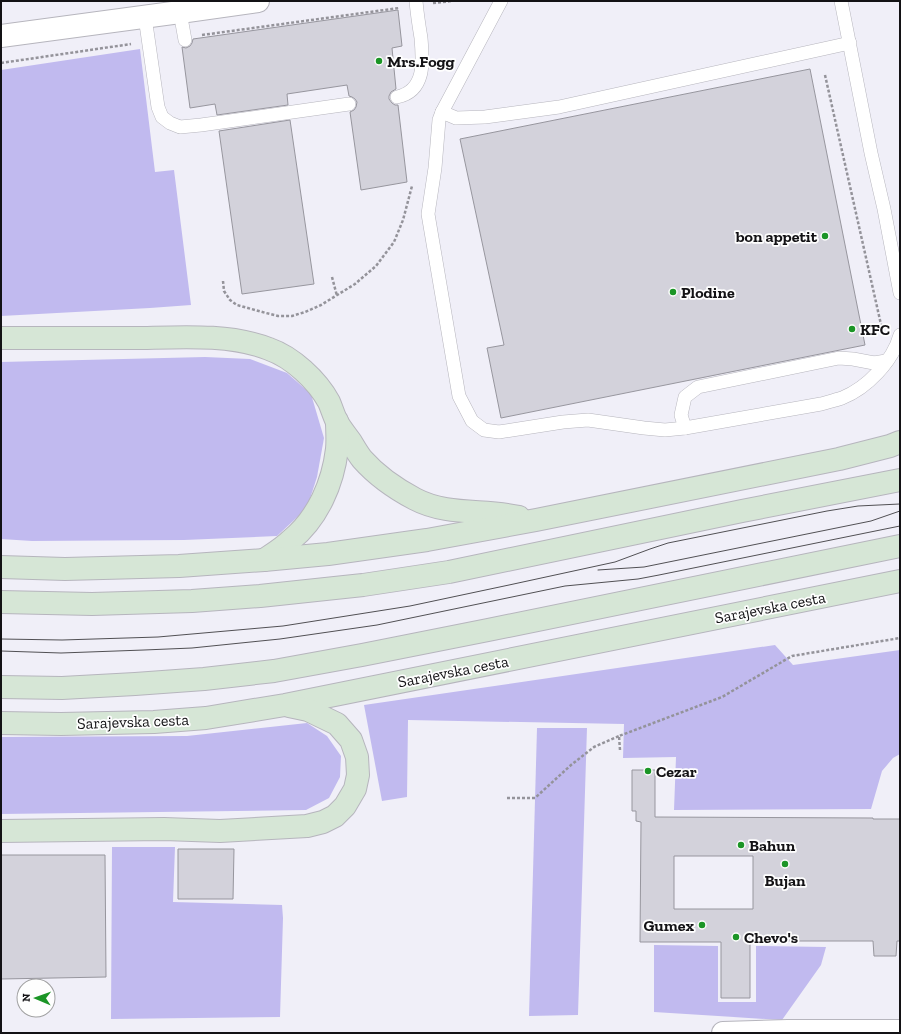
<svg xmlns="http://www.w3.org/2000/svg" width="901" height="1034" viewBox="0 0 901 1034" font-family="'Zilla Slab',serif">
<style>
.grass{fill:#c1baef}
.building{fill:#d3d2db;stroke:#97969e;fill-rule:evenodd}
.lines{fill:none;stroke-linecap:round;stroke-linejoin:round}
.service-casing{stroke:#b6b5bd;stroke-width:14}
.minor-casing{stroke:#b6b5bd;stroke-width:24}
.secondary-casing{stroke:#b6b5bd;stroke-width:24}
.path{stroke:#94939a;stroke-width:2.5;stroke-dasharray:3 2;stroke-linecap:butt}
.service{stroke:#fff;stroke-width:13}
.minor{stroke:#fff;stroke-width:22}
.secondary{stroke:#d6e6d6;stroke-width:22}
.tram{stroke:#515054;stroke-width:1}
.poi-dot{fill:#1b9526;stroke:#fefefe;stroke-width:1.5}
.labels{text-anchor:middle;stroke-width:3.5;stroke-linejoin:round;paint-order:stroke}
.poi-label{font-size:16px;font-weight:bold;fill:#131215;stroke:#fefefe;text-anchor:start}
.street-label{font-size:16px;fill:#131215;stroke:#fefefe}
</style>
<rect width="100%" height="100%" fill="#f0eff8"/>
<g class="grass">
<polygon points="140,49 155,172 174,170 191,305 150,308 1,316 1,70"/>
<polygon points="205,357 250,359 287,373 311,394 324,438 317,477 307,508 277,536 184,540 32,541 1,539 1,362"/>
<polygon points="775,645 793,665 900,650 900,754 893,758 882,771 871,809 674,810 676,757 623,758 624,724 408,720 407,797 382,801 364,705"/>
<polygon points="307,723 327,736 341,756 340,777 329,798 306,810 1,814 1,737 187,736"/>
<polygon points="537,728 587,728 578,1015 529,1016"/>
<polygon points="112,847 175,847 173,902 282,905 283,918 280,1017 111,1019"/>
<polygon points="654,945 718,946 718,1002 756,1002 756,946 826,947 821,965 782,1020 654,1012"/>
</g>
<g class="building">
<polygon points="398,10 402,46 392,48 396,89 391,92 389,96 389,99 392,103 395,105 398,105 407,182 361,190 350,112 354,110 356,107 357,102 355,99 352,97 349,96 347,85 287,94 288,105 217,115 215,104 190,108 182,47 186,48 190,46 192,43 193,39"/>
<polygon points="810,69 865,345 501,418 487,348 504,345 460,139"/>
<polygon points="290,120 314,284 242,294 219,131"/>
<path d="M632,770h23v47l218,1v1h27v122h-3l-1,15h-22l-1,-15h-123v57h-29v-56h-81l1,-120 -5,-1v-10h-4zM674,856h79v53h-79z"/>
<polygon points="178,849 234,849 233,899 178,899"/>
<polygon points="1,855 105,855 106,977 1,979"/>
</g>
<g class="lines">
<defs>
<g id="service">
<polyline points="501,1 442,112 456,118 485,117 559,107 850,43"/>
<polyline points="841,1 871,153 884,209 900,293"/>
<polyline points="180,12 185,40"/>
<polyline points="145,17 158,107 162,117 170,123 180,127 201,125 349,104"/>
<path d="M397,97c29,-6 26,-36 24,-59 -2,-12 -4,-25 -5,-37"/>
<path d="M442,112l-3,8 -4,48 -7,46 31,182 13,25 12,9 15,2 64,-10 25,-2 56,8 21,2 20,-2 136,-24c7,-2 15,-4 21,-6 25,-10 51,-37 58,-63"/>
<polyline points="685,428 681,415 685,397 698,387 839,358 853,359 874,363 886,361"/>
</g>
<g id="minor">
<polyline points="1,36 180,12 258,1"/>
<polyline points="723,1033 788,1031 900,1031"/>
</g>
<g id="secondary">
<path d="M1,338c47,0 95,0 142,0 39,-1 89,-4 126,11 23,8 48,31 60,53 3,7 5,14 8,20 4,7 9,13 14,20 3,5 7,12 11,17 15,17 34,30 53,40 32,17 70,10 104,18"/>
<path d="M264,560c9,-6 19,-12 27,-20 27,-22 42,-57 46,-91 1,-9 0,-19 0,-28"/>
<polyline points="1,567 65,569 179,566 264,560 328,554 427,540 536,520 839,459 890,446 900,442"/>
<polyline points="1,602 92,604 192,601 260,596 363,585 449,572 742,511 900,480"/>
<polyline points="1,687 62,688 135,684 204,679 274,671 362,655 488,630 900,546"/>
<polyline points="1,723 61,724 154,722 206,718 285,705 900,581"/>
<polyline points="1,831 164,829 220,831 307,826 323,822 335,816 345,806 355,789 358,775 357,757 351,740 337,724 308,710 289,706"/>
</g>
</defs>
<use href="#service" class="service-casing"/>
<use href="#minor" class="minor-casing"/>
<use href="#secondary" class="secondary-casing"/>
<g class="path">
<polyline points="433,3 452,1"/>
<polyline points="202,35 399,8"/>
<polyline points="1,63 131,44"/>
<polyline points="825,75 882,329"/>
<polyline points="332,277 337,296"/>
<polyline points="223,281 224,291 230,300 237,305 266,313 278,316 292,316 305,312 321,305 355,284 376,266 394,242 403,220 412,186"/>
<polyline points="620,750 619,736 722,697 792,656 900,638"/>
<polyline points="507,798 535,798 571,765 594,747 619,736"/>
</g>
<use href="#service" class="service"/>
<use href="#minor" class="minor"/>
<use href="#secondary" class="secondary"/>
<g class="tram">
<polyline points="598,570 644,567 871,521 900,511"/>
<polyline points="1,639 62,640 158,637 283,626 410,606 509,585 615,562 650,549 668,543 827,511 858,506 900,504"/>
<polyline points="1,651 61,653 144,650 192,648 280,639 377,625 565,586 638,579 659,575 900,526"/>
</g>
</g>
<g class="poi-dot">
<circle cx="379" cy="61" r="4"/>
<circle cx="825" cy="236" r="4"/>
<circle cx="673" cy="292" r="4"/>
<circle cx="852" cy="329" r="4"/>
<circle cx="648" cy="771" r="4"/>
<circle cx="741" cy="845" r="4"/>
<circle cx="785" cy="864" r="4"/>
<circle cx="702" cy="925" r="4"/>
<circle cx="736" cy="937" r="4"/>
</g>
<g class="labels">
<g class="poi-label">
<text x="387" y="67">Mrs.Fogg</text>
<text x="817" y="242" text-anchor="end">bon appetit</text>
<text x="681" y="298">Plodine</text>
<text x="860" y="335">KFC</text>
<text x="656" y="777">Cezar</text>
<text x="749" y="851">Bahun</text>
<text x="785" y="886" text-anchor="middle">Bujan</text>
<text x="694" y="931" text-anchor="end">Gumex</text>
<text x="744" y="943">Chevo's</text>
</g>
<g class="street-label">
<text transform="translate(770 607) rotate(-11)" y="6">Sarajevska cesta</text>
<text transform="translate(453 671) rotate(-11)" y="6">Sarajevska cesta</text>
<text transform="translate(133 721) rotate(-2)" y="6">Sarajevska cesta</text>
</g>
</g>
<rect width="901" height="1034" fill="none" stroke="#131215" stroke-width="4"/>
<g transform="translate(36 998) rotate(272)"><circle r="19" fill="#fefefe" stroke="#a0a0a1"/>
<path d="M0-3L7 15L0 10L-7 15Z" fill="#1b9526"/>
<text y="-6" font-size="11" font-weight="bold" text-anchor="middle" fill="#131215">N</text>
</g>
</svg>
